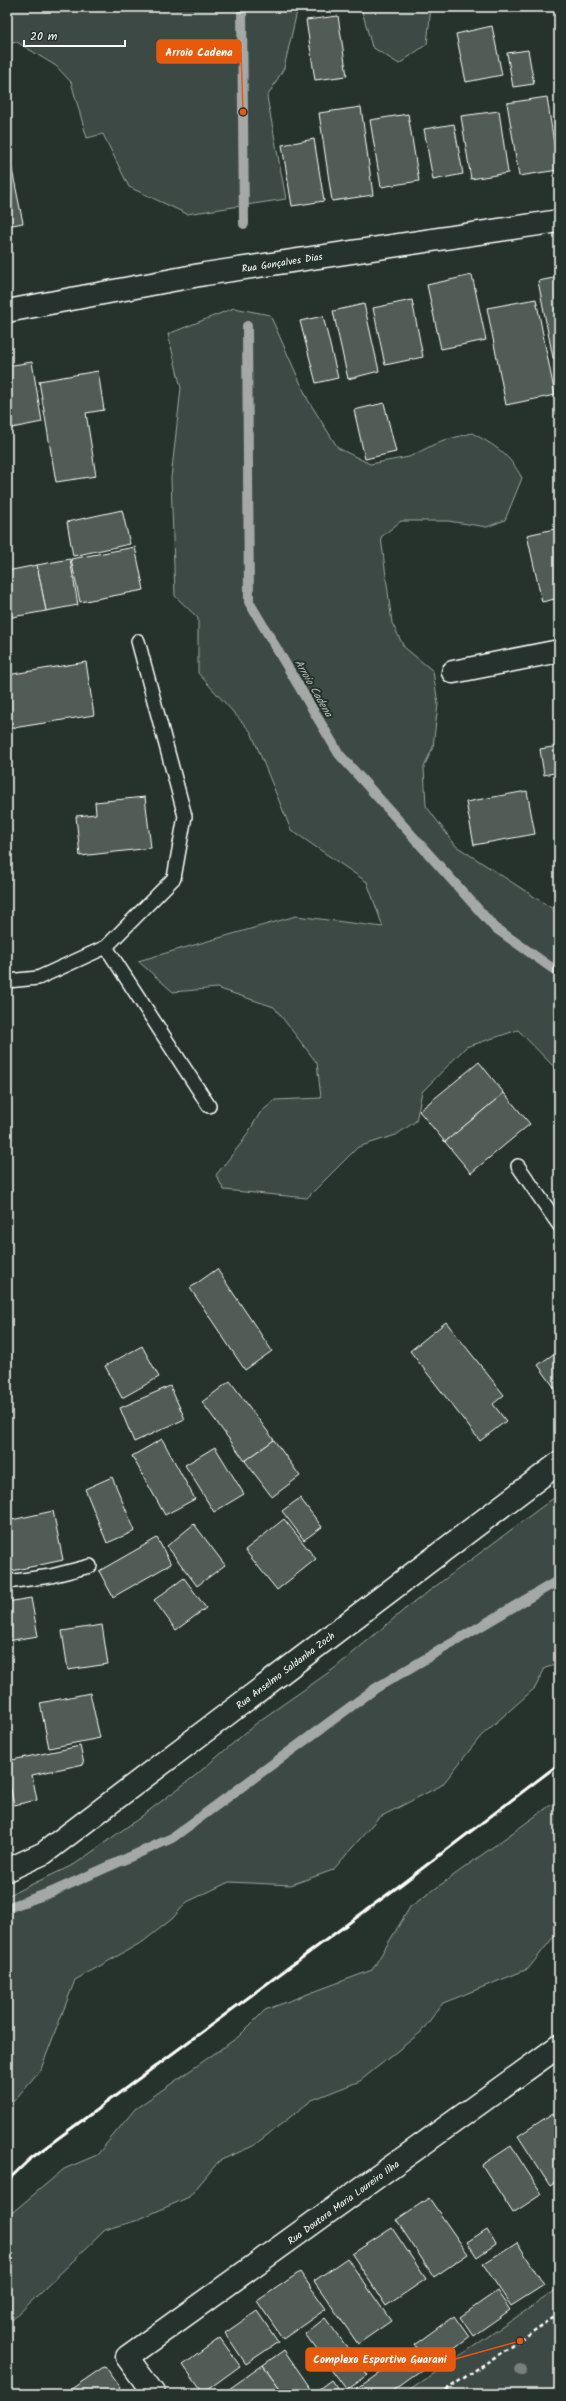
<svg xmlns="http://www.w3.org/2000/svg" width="566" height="2401" viewBox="0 0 566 2401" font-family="Kalam,sans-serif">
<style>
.green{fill:#3e4944;stroke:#9ea4a2}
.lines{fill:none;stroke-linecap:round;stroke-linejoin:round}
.stream{stroke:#a4a9a7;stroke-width:10}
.building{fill:#515c57;stroke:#fff}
.lane-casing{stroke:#fff;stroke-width:16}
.street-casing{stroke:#fff;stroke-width:25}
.secondary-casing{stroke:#fff;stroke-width:25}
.path{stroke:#fff;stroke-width:2.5;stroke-dasharray:4 3;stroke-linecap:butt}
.lane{stroke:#26332d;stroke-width:13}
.street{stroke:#26332d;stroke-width:22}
.secondary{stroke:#26332d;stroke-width:22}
.rail{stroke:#fff;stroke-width:3}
.tree{fill:#78807d}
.labels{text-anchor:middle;stroke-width:4;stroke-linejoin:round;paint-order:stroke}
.street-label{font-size:10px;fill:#fff;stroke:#26332d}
.water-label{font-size:11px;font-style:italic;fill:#b3b8b6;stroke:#26332d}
.leader{fill:none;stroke:#e8590c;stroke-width:1.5}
.callout-dot{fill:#e8590c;stroke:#26332d;stroke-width:1.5}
.callout{fill:#e8590c;stroke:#e8590c;stroke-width:1.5}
.callout-label{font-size:11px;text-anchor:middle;font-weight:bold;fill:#fff}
</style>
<rect width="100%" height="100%" fill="#26332d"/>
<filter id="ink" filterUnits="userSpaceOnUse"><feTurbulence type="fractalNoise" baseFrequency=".025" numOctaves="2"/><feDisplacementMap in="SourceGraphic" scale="8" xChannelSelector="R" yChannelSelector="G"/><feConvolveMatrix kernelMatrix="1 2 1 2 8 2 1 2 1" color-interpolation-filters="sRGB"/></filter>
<g filter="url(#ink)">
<g class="green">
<polygon points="7,7 298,7 284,68 267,97 286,199 187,214 129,187 103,134 87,138 71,82 56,66 17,42 7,44"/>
<polygon points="361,7 431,7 427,44 399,64 372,47"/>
<path d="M234,308l36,7 38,85 30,48 32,16 39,-7 32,-16 31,-8c24,13 37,21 50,45l-17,42 -18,7 -39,-6h-47l-20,16 11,86 12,24 29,24 5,33 -5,43 -9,20 2,39 30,40 94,61 9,9v156l-41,-42 -52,17 -44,45 -6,29 -20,14 -38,12 -51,51 -83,-8 -8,-15 27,-34 17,-28 15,-13 46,-2 -4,-35 -43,-56 -57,-19 -44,4 -35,-31 158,-45 87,11 -16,-45 -76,-52 -40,-98 -53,-59v-55l-23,-22 -4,-118 10,-90 -13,-54z"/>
<polygon points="559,1494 559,1664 545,1668 535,1688 481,1736 442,1785 378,1818 333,1870 291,1885 229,1882 187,1902 172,1919 144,1941 75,1980 41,2069 7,2109 7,1896 75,1864 138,1819 196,1775 259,1721 335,1668 405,1609"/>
<polygon points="559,1799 559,1930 528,1969 443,2003 421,2032 360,2081 312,2100 253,2146 219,2161 189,2197 135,2221 105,2230 7,2325 7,2217 64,2169 97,2155 135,2109 238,2037 265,2010 372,1970 410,1907"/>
<polygon points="559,2288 559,2394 404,2394"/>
</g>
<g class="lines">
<g class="stream">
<polyline points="242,7 244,224"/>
<polyline points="247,326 249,602 339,754 494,927 559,973"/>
<polyline points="7,1908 52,1892 172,1838 376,1688 559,1580"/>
</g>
</g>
<g class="building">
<polygon points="338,16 347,76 315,80 306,20"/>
<polygon points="492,26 502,75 466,82 456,34"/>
<polygon points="528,50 534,84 513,87 507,53"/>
<polygon points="547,97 558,170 519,176 507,103"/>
<polygon points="361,107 373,195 332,201 319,113"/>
<polygon points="499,111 508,173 471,179 461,116"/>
<polygon points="408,114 419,181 381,187 370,120"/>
<polygon points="454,124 463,174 433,180 424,129"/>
<polygon points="314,139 324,201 292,206 282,145"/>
<polygon points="7,145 23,223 7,226"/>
<polygon points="472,275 486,340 441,349 427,285"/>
<polygon points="559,277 559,357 553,358 538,281"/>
<polygon points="536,299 555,395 506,405 487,308"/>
<polygon points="412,300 423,357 385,365 373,308"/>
<polygon points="364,304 379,371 348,379 333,311"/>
<polygon points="323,316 338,378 316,383 300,321"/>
<polygon points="32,362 42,422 7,429 7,366"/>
<polygon points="98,371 104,410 86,413 96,476 56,482 39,381"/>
<polygon points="384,403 396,452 365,459 354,410"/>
<polygon points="122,510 130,544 73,556 67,522"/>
<polygon points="559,528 559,598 542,602 527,535"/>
<polygon points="135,547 144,590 80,602 71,559"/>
<polygon points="70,559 78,605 46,611 37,565"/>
<polygon points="37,565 46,611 7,618 7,571"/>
<polygon points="86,662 94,715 7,729 7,675"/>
<polygon points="559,746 559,772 544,775 540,749"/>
<polygon points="527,791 535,834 474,845 466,802"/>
<polygon points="145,797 151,848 80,856 76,816 96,814 95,802"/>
<polygon points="479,1062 504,1093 445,1142 419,1111"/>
<polygon points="504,1093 530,1124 471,1173 445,1142"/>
<polygon points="217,1269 272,1351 245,1370 190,1288"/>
<polygon points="446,1322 504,1395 493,1404 506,1421 480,1441 410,1351"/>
<polygon points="142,1346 159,1377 122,1398 105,1366"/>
<polygon points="559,1350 559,1394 538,1365"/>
<polygon points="230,1381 274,1440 245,1461 202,1402"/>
<polygon points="170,1386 185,1419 134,1442 120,1408"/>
<polygon points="162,1439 195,1499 165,1515 132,1456"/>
<polygon points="274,1440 300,1476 272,1497 245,1461"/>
<polygon points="215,1447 244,1494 214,1512 185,1465"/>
<polygon points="112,1477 135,1531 107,1543 85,1489"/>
<polygon points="300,1498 322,1527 304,1540 282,1511"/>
<polygon points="53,1511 63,1560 7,1572 7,1521"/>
<polygon points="284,1519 316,1559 277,1590 245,1550"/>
<polygon points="194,1524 225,1565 197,1586 167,1546"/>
<polygon points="157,1538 171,1564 113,1597 99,1571"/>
<polygon points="184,1578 206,1608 176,1630 154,1600"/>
<polygon points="31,1598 38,1636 7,1641 7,1602"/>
<polygon points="102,1625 108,1664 68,1670 62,1631"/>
<polygon points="90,1693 100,1738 49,1748 40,1703"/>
<polygon points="80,1746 84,1764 32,1775 37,1800 14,1805 7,1772 7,1761"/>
<polygon points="553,2113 559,2122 559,2180 550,2186 518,2136"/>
<polygon points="511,2146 542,2194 513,2213 482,2165"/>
<polygon points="429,2198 468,2254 434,2277 396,2220"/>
<polygon points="392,2228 426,2279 386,2306 352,2254"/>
<polygon points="487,2229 496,2244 477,2257 467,2242"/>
<polygon points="517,2242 544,2285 511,2306 483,2264"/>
<polygon points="347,2258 391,2321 358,2344 314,2281"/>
<polygon points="300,2272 326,2309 283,2339 257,2301"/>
<polygon points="497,2291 510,2310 473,2336 460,2317"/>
<polygon points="257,2311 278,2342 246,2364 225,2333"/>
<polygon points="454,2316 469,2337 430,2366 414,2345"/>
<polygon points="325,2318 368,2375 347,2390 305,2334"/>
<polygon points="220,2338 240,2366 203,2393 183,2365"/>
<polygon points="284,2350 311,2389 303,2394 284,2394 263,2365"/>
<polygon points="411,2351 424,2368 388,2394 351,2394"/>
<polygon points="263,2365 284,2394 222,2394"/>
<polygon points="105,2366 120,2387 110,2394 64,2394"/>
<polygon points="331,2380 341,2394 312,2394"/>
</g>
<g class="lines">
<defs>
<g id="lane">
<polyline points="106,947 209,1106"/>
<polyline points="7,981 38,978 106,947 174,878 185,816 138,641"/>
<polyline points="518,1166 559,1225"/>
<polyline points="7,1582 51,1576 90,1566"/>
</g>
<g id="street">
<polyline points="7,311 205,274 559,221"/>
<polyline points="453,672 559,651"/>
</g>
<g id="secondary">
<polyline points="7,1870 44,1853 559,1463"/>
<polyline points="154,2394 127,2357 559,2046"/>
</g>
</defs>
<use href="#lane" class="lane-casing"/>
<use href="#street" class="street-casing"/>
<use href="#secondary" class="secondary-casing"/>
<polyline class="path" points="440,2394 559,2314"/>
<use href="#lane" class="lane"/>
<use href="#street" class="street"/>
<use href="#secondary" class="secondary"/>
<polyline class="rail" points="7,2181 30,2159 403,1883 559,1764"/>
</g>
<circle class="tree" cx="521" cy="2370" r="6"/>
</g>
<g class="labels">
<g class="street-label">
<text transform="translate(282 262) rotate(-9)" y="4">Rua Gonçalves Dias</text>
<text transform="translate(285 1670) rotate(-37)" y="4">Rua Anselmo Saldanha Zoch</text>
<text transform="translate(343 2202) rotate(-36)" y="4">Rua Doutora Maria Loureiro Ilha</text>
</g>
<g class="water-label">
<text transform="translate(314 688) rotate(60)" y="4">Arroio Cadena</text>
</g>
</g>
<path class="leader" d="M243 112L241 52M520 2341L455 2359"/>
<g class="callout-dot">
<circle cx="243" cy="112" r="4"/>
<circle cx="520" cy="2341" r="4"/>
</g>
<g class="callout">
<rect x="157" y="40" width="84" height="23" rx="4"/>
<rect x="306" y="2348" width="149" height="23" rx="4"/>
</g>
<g class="callout-label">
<text x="199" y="56">Arroio Cadena</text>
<text x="380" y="2363">Complexo Esportivo Guarani</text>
</g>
<rect width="566" height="2401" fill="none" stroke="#26332d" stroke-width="24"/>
<rect x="12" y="12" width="542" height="2377" fill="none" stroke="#fff" stroke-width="1.5" filter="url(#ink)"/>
<path d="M24 40v6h101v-6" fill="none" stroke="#ffffff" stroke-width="2"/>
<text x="30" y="40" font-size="12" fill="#ffffff" stroke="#26332d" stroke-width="3" paint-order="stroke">20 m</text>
</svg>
